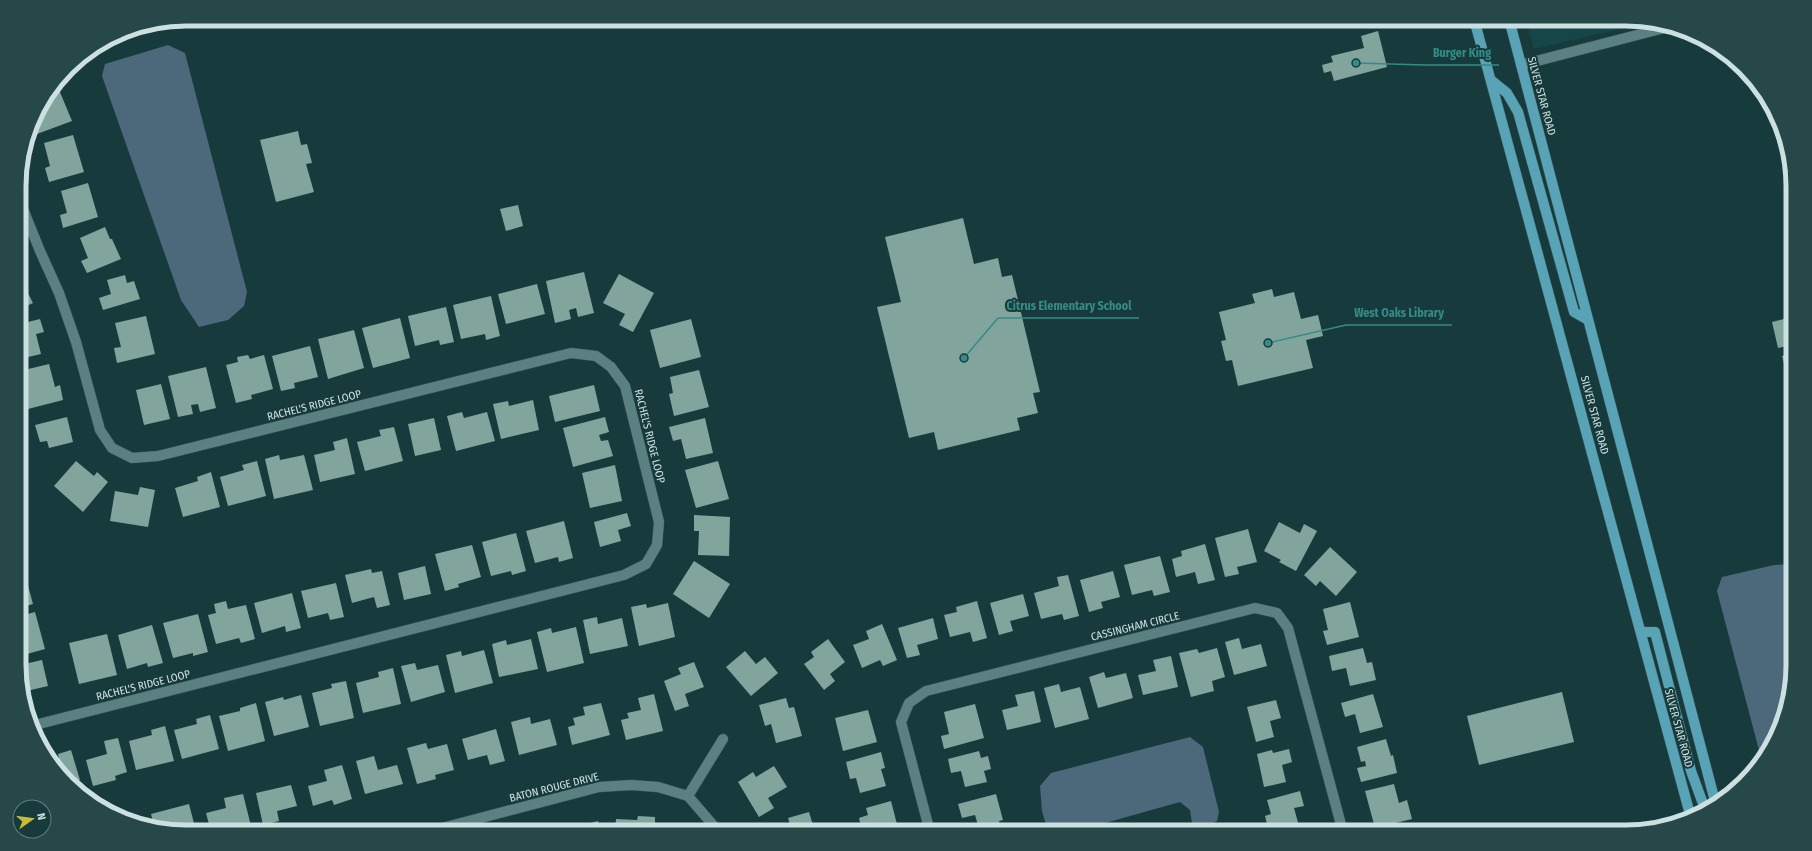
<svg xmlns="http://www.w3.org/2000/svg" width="1812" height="851" viewBox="0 0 1812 851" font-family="'Fira Sans Condensed',sans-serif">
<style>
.built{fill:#164648}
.water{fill:#4c687b}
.building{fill:#81a59d}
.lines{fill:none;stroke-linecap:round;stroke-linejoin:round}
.minor-casing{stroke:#395658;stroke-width:11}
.major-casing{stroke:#395658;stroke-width:11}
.minor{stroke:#5b8081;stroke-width:10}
.major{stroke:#58a3b5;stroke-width:10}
.labels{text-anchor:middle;stroke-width:4;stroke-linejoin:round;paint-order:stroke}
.street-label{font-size:11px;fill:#cde0e1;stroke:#173b3c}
.rim{fill:none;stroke:#cde0e1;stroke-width:5}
.leader{fill:none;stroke:#358b85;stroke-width:1.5}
.callout-dot{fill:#358b85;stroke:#173b3c;stroke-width:1.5}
.callout-label{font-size:12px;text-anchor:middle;font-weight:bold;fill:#358b85;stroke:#173b3c;stroke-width:4;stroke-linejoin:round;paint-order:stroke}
</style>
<rect width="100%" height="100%" fill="#173b3c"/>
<polygon class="built" points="1526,19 1626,19 1644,23 1534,49"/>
<g class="water">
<polygon points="168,45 185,53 247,292 244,306 228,320 199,327 181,300 102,76 105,64"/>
<polygon points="1793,564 1793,665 1780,729 1765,754 1760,754 1717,591 1722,577 1774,565"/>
<polygon points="1190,737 1203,747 1219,812 1217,821 1199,830 1192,823 1190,810 1180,802 1091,827 1089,832 1048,832 1042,811 1040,786 1051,773"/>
</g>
<g class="building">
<polygon points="1378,31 1387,67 1334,81 1331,71 1324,73 1322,65 1333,62 1331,56 1364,48 1361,36"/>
<polygon points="57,85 72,121 37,134 33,125 36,112"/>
<polygon points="298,131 301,145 307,144 312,163 306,164 314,192 276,202 260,140"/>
<polygon points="73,135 84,172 49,182 45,168 50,166 44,143"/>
<polygon points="88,183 98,217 63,228 60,215 67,213 61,191"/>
<polygon points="518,205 523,226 506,231 500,209"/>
<polygon points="963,218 974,264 998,258 1002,277 1012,275 1040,392 1033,393 1038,413 1017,418 1020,430 938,450 934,432 909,438 877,307 901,302 885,237"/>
<polygon points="105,227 110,239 112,239 121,259 87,273 81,261 88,258 80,238"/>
<polygon points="584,272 594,313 578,317 576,308 569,310 571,319 555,323 546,281"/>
<polygon points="619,274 654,293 633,332 619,325 625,314 603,303"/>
<polygon points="125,275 127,283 134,281 140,299 103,310 99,298 111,294 107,280"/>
<polygon points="537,284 545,314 506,324 498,294"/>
<polygon points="20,289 21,291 26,289 33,303 20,309"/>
<polygon points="1272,289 1274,297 1294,292 1301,319 1318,315 1323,336 1306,340 1313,368 1238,386 1232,360 1226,361 1221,341 1226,340 1219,312 1255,303 1252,294"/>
<polygon points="491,296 500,336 486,340 485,334 461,339 453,305"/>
<polygon points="446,307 454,342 440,345 439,340 415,346 408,316"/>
<polygon points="146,316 155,354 117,363 114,348 121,347 115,323"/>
<polygon points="1792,317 1792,345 1778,348 1772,322"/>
<polygon points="400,318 410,358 373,368 362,328"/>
<polygon points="40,319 44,332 36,334 41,354 20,359 20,324"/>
<polygon points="691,319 701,357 660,368 650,330"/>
<polygon points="354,330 364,368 328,379 318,339"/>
<polygon points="310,346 318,377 294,383 295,388 281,391 272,356"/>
<polygon points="1792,353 1792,381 1789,382 1782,356"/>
<polygon points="248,355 250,359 264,355 273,389 251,395 252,399 236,403 226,365 238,362 237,357"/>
<polygon points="49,364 55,387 60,385 63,400 28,409 20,371"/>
<polygon points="206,367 216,408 200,412 198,404 191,405 193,414 178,417 168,376"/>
<polygon points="699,370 709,407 674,416 669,394 673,393 670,377"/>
<polygon points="161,384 170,419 144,425 136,390"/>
<polygon points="594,385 600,411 555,422 549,396"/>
<polygon points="1792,385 1792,411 1785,387"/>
<polygon points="533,400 539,430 501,439 493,404 508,401 509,406"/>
<polygon points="462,412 464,418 487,412 495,441 456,451 447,416"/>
<polygon points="67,417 73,442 49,448 47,441 40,442 35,425"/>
<polygon points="605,417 609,432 599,435 601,441 608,440 613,456 573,467 563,428"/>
<polygon points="434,418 441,450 415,456 408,424"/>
<polygon points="705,418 713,453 686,459 681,439 673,441 669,427"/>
<polygon points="394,427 403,461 365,471 357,442 381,436 379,430"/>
<polygon points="347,438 355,474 320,482 314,455 335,450 333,442"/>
<polygon points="279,455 280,460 304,455 313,490 274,499 265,459"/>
<polygon points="76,461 94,476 97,472 108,482 83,512 54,486"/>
<polygon points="257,461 266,496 228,506 220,477 244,470 242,465"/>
<polygon points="718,461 729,499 696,508 685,470"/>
<polygon points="615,465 622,501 590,508 582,473"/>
<polygon points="211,472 220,507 183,517 175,488 198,481 197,477"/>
<polygon points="140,487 155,490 148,527 110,521 115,491 138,495"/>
<polygon points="627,513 631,526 618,530 621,541 600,547 594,522"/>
<polygon points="694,515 730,517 729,556 698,555 699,531 694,531"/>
<polygon points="564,521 573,558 559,562 558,557 535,563 526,531"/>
<polygon points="1279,522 1300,533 1304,524 1317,531 1296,571 1279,562 1281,560 1264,551"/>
<polygon points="1248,529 1257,562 1237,567 1239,574 1225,577 1215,538"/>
<polygon points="516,533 526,571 512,575 511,571 491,576 482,542"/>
<polygon points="1205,544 1215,580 1198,584 1195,572 1176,577 1172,559 1182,556 1181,551"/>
<polygon points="472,545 481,577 458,584 459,587 445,591 435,554"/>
<polygon points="1330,547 1357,572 1336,596 1320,581 1316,586 1304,575"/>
<polygon points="1160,556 1170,592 1154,596 1152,590 1132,595 1124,565"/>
<polygon points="694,561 730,584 709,618 673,594"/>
<polygon points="425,566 431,594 404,600 398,573"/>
<polygon points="23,567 33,604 20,608 20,568"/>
<polygon points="371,569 372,573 382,571 390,605 377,608 374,597 352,603 345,575"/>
<polygon points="1113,571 1120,597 1101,602 1103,608 1089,612 1080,580"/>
<polygon points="1068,575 1079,616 1064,620 1062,614 1041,619 1034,593 1059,586 1057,577"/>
<polygon points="336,583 344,617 330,620 328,613 308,618 301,591"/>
<polygon points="292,593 301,628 286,632 285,626 262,633 254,603"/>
<polygon points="1023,594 1029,616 1010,621 1013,631 999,635 990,603"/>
<polygon points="226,601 228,609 246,605 255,639 241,643 239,638 216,644 208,615 216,613 214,604"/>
<polygon points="977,601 987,638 973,642 970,632 950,637 944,615 957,612 956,607"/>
<polygon points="1350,602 1359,637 1327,645 1323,631 1328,630 1323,609"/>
<polygon points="668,603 675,637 639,646 631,607 646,604 647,608"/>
<polygon points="35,612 45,649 20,656 20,616"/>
<polygon points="198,614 208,652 193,656 193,653 173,658 163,623"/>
<polygon points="597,617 598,624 622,618 628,646 590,654 583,620"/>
<polygon points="933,618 938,639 917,645 920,655 907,658 898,628"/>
<polygon points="882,624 897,660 883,666 880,660 862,668 853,645 869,639 866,631"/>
<polygon points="152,625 163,663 148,667 147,663 127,669 118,635"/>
<polygon points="576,627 584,663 547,672 537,632 551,628 552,633"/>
<polygon points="107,634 117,675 79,684 69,643"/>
<polygon points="1239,638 1242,649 1261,644 1267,666 1234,675 1225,642"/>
<polygon points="531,639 538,669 499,677 492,644 506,640 507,645"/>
<polygon points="828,639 845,662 830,674 835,681 824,690 804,664 814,657 811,652"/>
<polygon points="1217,648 1225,677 1212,681 1214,691 1191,697 1179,653 1197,649 1199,653"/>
<polygon points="1363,648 1367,663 1372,662 1376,680 1350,686 1346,668 1332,671 1329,656"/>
<polygon points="484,650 493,683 455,693 446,655 461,651 462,656"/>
<polygon points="745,651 756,664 765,657 778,673 751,696 726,667"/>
<polygon points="1171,656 1178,687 1143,695 1138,675 1156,671 1153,660"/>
<polygon points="42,660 48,686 22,692 20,665"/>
<polygon points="694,662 704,687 685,694 689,706 675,711 664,681 681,674 678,668"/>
<polygon points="415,663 417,670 438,665 445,692 411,702 401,666"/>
<polygon points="393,668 401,704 363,713 356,683 379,677 378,672"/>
<polygon points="1104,672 1106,678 1126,673 1133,698 1098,708 1089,677"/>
<polygon points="346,681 354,718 320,726 312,693 332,688 331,684"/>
<polygon points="1059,684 1061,692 1080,687 1089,719 1055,728 1044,688"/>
<polygon points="1034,691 1041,722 1007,730 1002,710 1018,706 1015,695"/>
<polygon points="1562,692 1574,742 1479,765 1467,716"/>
<polygon points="654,694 663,731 626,740 621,720 629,718 627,713 641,710 638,698"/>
<polygon points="1373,694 1383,727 1360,733 1355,714 1345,717 1341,703"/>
<polygon points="301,695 309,727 274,736 265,702 283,697 284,700"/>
<polygon points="786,698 789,708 794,707 802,736 776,743 771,724 765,726 759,705"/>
<polygon points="1276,700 1281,718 1270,721 1274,737 1256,742 1247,707"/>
<polygon points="256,703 265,741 228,751 219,716 240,711 240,708"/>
<polygon points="601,703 610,735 572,745 568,727 575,725 573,718 585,715 583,707"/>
<polygon points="975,704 984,738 944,749 941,736 949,734 944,712"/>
<polygon points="868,710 877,742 843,751 835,718"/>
<polygon points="210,715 219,749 182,759 174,730 197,724 196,719"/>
<polygon points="530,717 531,724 550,719 557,745 519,755 511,722"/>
<polygon points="165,726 174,761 136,770 129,741 152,735 151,730"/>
<polygon points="496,729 505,761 490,765 487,755 468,760 462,739"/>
<polygon points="118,738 127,772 115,776 116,780 93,786 86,760 107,754 104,741"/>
<polygon points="1386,739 1391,756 1393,755 1397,773 1361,782 1357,768 1366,766 1365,761 1361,762 1357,747"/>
<polygon points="426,743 428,749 447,744 454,770 435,775 436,779 417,784 407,748"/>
<polygon points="1289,749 1292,762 1282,765 1286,782 1264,787 1257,754 1272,750 1273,753"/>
<polygon points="71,750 80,780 70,783 53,766 60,764 58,754"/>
<polygon points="979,751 981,758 988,756 991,769 984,771 987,782 965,787 961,771 951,773 948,759"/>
<polygon points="881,752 885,768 881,769 886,786 860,793 856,778 850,779 846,762"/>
<polygon points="374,756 378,770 397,765 403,784 365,794 356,761"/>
<polygon points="342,765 352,799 334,805 332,800 313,806 308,786 327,781 324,770"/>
<polygon points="774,766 787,787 768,798 774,808 759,817 738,782 753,772 756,777"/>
<polygon points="1394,784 1399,803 1407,800 1412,819 1375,828 1365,791"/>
<polygon points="291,785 297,806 277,811 279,821 263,825 256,793"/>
<polygon points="1300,791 1304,806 1294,808 1299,826 1279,832 1269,832 1265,816 1271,814 1267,800"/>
<polygon points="243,794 252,830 245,832 211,832 206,813 226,808 224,798"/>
<polygon points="996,794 1003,820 999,821 1001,829 990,832 980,832 975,815 962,818 958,804"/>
<polygon points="891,801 899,832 862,832 859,818 868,815 866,808"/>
<polygon points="189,804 196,831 186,832 154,826 151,814"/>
<polygon points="809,812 815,832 792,832 788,818"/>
<polygon points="638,816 655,817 655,832 615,832 616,819 637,820"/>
<polygon points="598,821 601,832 560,832 560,831"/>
<polygon points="548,828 549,832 536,832 536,831"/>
<polygon points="1411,828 1412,832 1399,832 1399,831"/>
</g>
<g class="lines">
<defs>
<g id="minor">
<polyline points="1521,65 1668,27"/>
<polyline points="19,199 40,251 59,293 76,342 100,430 112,448 132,458 158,456 571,353 596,356 611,367 625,386 659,522 657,545 646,564 624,575 31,726"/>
<polyline points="688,796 723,739"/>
<polyline points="427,832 599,787 631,785 658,787 688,796 719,832"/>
<polyline points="930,832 901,722 909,703 926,691 1255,608 1277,613 1288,628 1343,832"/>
</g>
<g id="major">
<polyline points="1474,19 1691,818"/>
<polyline points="1509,19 1716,805"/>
<polyline points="1492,81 1507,93 1518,112 1574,312 1588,320"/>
<polyline points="1641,632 1655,632 1691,771 1702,801 1707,810"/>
</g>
</defs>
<use href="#minor" class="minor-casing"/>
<use href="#major" class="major-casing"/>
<use href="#minor" class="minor"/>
<use href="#major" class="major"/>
</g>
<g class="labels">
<g class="street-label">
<text transform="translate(1542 96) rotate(75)" y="4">SILVER STAR ROAD</text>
<text transform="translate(314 405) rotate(-14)" y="4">RACHEL'S RIDGE LOOP</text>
<text transform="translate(1595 415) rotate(75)" y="4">SILVER STAR ROAD</text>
<text transform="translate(650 436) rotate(76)" y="4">RACHEL'S RIDGE LOOP</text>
<text transform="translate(1135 626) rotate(-14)" y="4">CASSINGHAM CIRCLE</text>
<text transform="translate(143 685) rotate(-14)" y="4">RACHEL'S RIDGE LOOP</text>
<text transform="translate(1679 728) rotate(75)" y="4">SILVER STAR ROAD</text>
<text transform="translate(554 787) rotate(-14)" y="4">BATON ROUGE DRIVE</text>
</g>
</g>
<path d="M0 0H1812V851H0ZM186 26H1626A160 160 0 0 1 1786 186V665A160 160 0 0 1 1626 825H186A160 160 0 0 1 26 665V186A160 160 0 0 1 186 26Z" fill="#264849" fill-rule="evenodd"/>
<path class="rim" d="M186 26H1626A160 160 0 0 1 1786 186V665A160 160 0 0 1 1626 825H186A160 160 0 0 1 26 665V186A160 160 0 0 1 186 26Z"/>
<path class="leader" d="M1356 63L1425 65H1499M964 358L998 318H1139M1268 343L1346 325H1452"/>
<g class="callout-dot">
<circle cx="1356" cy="63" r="4"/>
<circle cx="964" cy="358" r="4"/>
<circle cx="1268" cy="343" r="4"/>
</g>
<g class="callout-label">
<text x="1462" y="57">Burger King</text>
<text x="1069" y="310">Citrus Elementary School</text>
<text x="1399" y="317">West Oaks Library</text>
</g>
<g transform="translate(32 819) rotate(76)"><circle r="19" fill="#173b3c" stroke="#607d7e"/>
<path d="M0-3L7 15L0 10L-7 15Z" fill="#caba3a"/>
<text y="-6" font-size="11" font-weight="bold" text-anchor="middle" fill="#cde0e1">N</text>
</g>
</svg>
